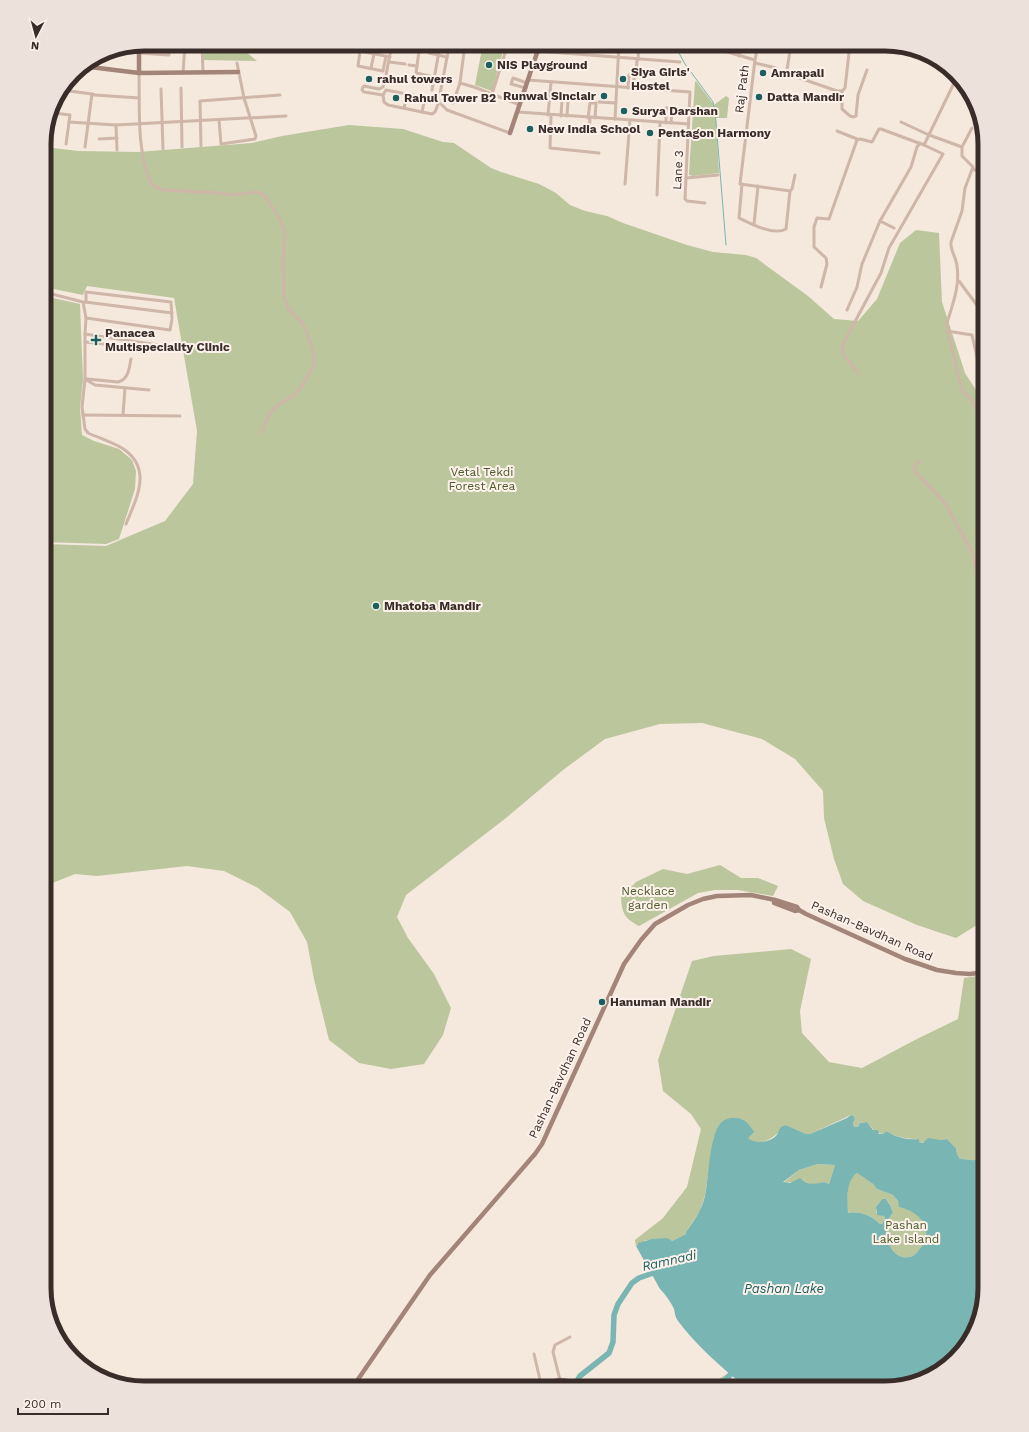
<svg xmlns="http://www.w3.org/2000/svg" width="1029" height="1432" viewBox="0 0 1029 1432" font-family="'Work Sans',sans-serif">
<style>
.green{fill:#bbc69c}
.water{fill:#79b5b2;fill-rule:evenodd}
.lines{fill:none;stroke-linecap:round;stroke-linejoin:round}
.stream{stroke:#79b5b2;stroke-width:1}
.river{stroke:#79b5b2;stroke-width:5.5}
.street{stroke:#ceb6a8;stroke-width:3}
.secondary{stroke:#a28479;stroke-width:4.5}
.poi-dot{fill:#1a605f;stroke:#fcf2eb;stroke-width:1.5}
.labels{text-anchor:middle;stroke-width:4;stroke-linejoin:round;paint-order:stroke}
.poi-label{font-size:12px;font-weight:bold;fill:#3a2d29;stroke:#fcf2eb;text-anchor:start}
.street-label{font-size:12px;fill:#3a2d29;stroke:#fcf2eb}
.park-label{font-size:12px;fill:#4d5b2a;stroke:#fcf2eb}
.water-label{font-size:13px;font-style:italic;fill:#1a605f;stroke:#fcf2eb}
.rim{fill:none;stroke:#3a2d29;stroke-width:5}
</style>
<rect width="100%" height="100%" fill="#f5e8dd"/>
<g class="green">
<polygon points="204,44 237,44 257,61 203,60"/>
<polygon points="483,44 505,44 492,91 475,85"/>
<polygon points="696,81 714,105 726,96 729,98 727,118 716,118 719,173 693,176 689,175 689,173 695,82"/>
<polygon points="349,125 403,129 443,142 454,143 491,168 501,172 539,184 556,193 570,205 585,211 607,216 623,223 687,245 713,252 746,255 756,258 808,296 834,319 858,321 877,299 900,243 916,230 939,233 942,302 965,373 985,404 985,920 956,938 917,925 863,901 843,884 834,859 824,818 823,791 795,759 762,739 702,723 660,724 605,739 563,770 506,818 406,895 397,917 408,938 434,974 451,1008 443,1035 424,1064 391,1069 359,1063 329,1040 314,979 307,942 290,912 258,888 224,871 187,866 97,876 75,874 50,884 44,893 44,544 106,546 165,521 193,484 197,431 174,298 87,286 83,295 44,287 44,147 79,151 138,152 252,143 282,136"/>
<polygon points="44,296 80,304 83,380 80,408 82,435 94,441 119,449 132,460 136,471 135,489 119,539 106,544 44,542"/>
<path d="M720,865l21,13h17l20,8 -5,10 -35,-6h-23l-17,3 -59,33c-15,-8 -17,-13 -18,-29l15,-15 27,-13 24,5z"/>
<path d="M791,949l20,10 -11,52 2,22 27,29 33,6 53,-28 43,-21 6,-41 21,-3v181c-10,7 -14,3 -25,3l-3,-5 -1,-6 -9,-9 -27,4 -1,-4c-13,0 -23,-2 -33,-8l-3,3c-8,-1 -11,-6 -16,-12l-7,1 -2,4h-4l-1,-5 2,-2 -1,-4 -3,-1 -41,19h-4l-20,-9c-9,10 -25,25 -39,13l-33,-2 -9,59 -5,16 -14,21v2l-14,7 -3,-1h-23l-10,6 -1,-6 28,-22 24,-31 14,-58 -10,-15 -28,-23 -5,-31 34,-99 22,-5z"/>
<polygon points="818,1164 835,1165 829,1184 824,1182 813,1185 803,1181 783,1183 799,1170"/>
<path d="M857,1173l16,11 4,5 16,6 5,6 2,6c18,4 34,20 22,39 -3,4 -6,7 -9,10 -23,9 -35,-29 -20,-43l-4,-10 -3,-4h-4l-6,8v6l8,3 1,2 -3,6h-2c-8,-8 -19,-13 -31,-11 -3,-6 -2,-26 1,-33 1,-3 5,-5 7,-7z"/>
<polygon points="727,1374 739,1386 737,1388 704,1388"/>
</g>
<path class="water" d="M851,1115l3,1 1,4 -2,2 1,5h4l2,-4 7,-1 6,8h5l1,4h4l3,-3c10,6 20,9 33,8l1,4h3l5,-5 12,2 7,-1 9,9 1,6 3,5c11,0 15,4 25,-3v133l-13,49 -37,37 -49,13h-139c-24,-19 -51,-43 -69,-67 -3,-4 -3,-8 -4,-12 -3,-7 -9,-15 -14,-20l-24,-43 2,-1v-2l14,-4 15,-1 5,3 14,-7v-2c9,-13 15,-20 19,-36 4,-19 4,-58 15,-72 3,-4 8,-6 13,-6 11,-1 16,6 21,14l-6,6c6,6 21,5 28,-2 2,-2 3,-7 5,-9l5,-2 20,9h4l37,-16zM818,1164l17,1 -6,19 -5,-2c-10,2 -16,4 -24,-4l-10,5 -7,-1 16,-12zM857,1173l16,11 4,5 16,6 5,6 1,6c19,4 35,20 23,39 -3,4 -6,7 -9,10 -23,9 -35,-29 -20,-43l-3,-8 -4,-6h-4l-6,8 1,8 7,1 1,2 -3,6h-2c-8,-8 -19,-13 -31,-11l-1,-1c-1,-14 -2,-31 9,-39z"/>
<g class="lines">
<polyline class="stream" points="674,44 685,64 713,102 715,110 726,245"/>
<g class="river">
<polyline points="573,1388 580,1376 609,1353 613,1342 614,1315 618,1304 632,1283 639,1278 656,1272"/>
<polyline points="717,1388 735,1370"/>
</g>
<g class="street">
<polyline points="202,44 203,72"/>
<polyline points="420,44 416,73 443,79"/>
<polyline points="431,44 449,47 440,94"/>
<polyline points="700,44 755,60"/>
<polyline points="758,44 755,60 740,184 790,191"/>
<polyline points="791,44 787,70 788,74 837,91 842,91 845,88 850,44"/>
<polyline points="854,44 866,46"/>
<polyline points="126,47 139,48"/>
<polyline points="537,51 680,62"/>
<polyline points="724,52 726,44"/>
<polyline points="139,53 169,55 169,44"/>
<polyline points="429,53 447,57"/>
<polyline points="386,56 383,71 358,66 360,51 390,57"/>
<polyline points="739,56 741,47 757,50"/>
<polyline points="638,60 639,44"/>
<polyline points="389,62 405,64"/>
<polyline points="755,63 776,68"/>
<polyline points="409,65 417,66"/>
<polyline points="371,68 374,54"/>
<path d="M139,73c1,37 -3,78 13,112l11,5 57,3 12,2 26,-3 6,3 16,24 4,10 1,9 -2,22 1,37 4,11 9,10 5,4 5,11 7,22v7l-1,5 -11,19 -9,10 -15,9 -8,8 -9,20"/>
<polyline points="183,73 185,44"/>
<polyline points="636,73 637,60"/>
<polyline points="528,80 690,92 685,199 687,201 705,203"/>
<polyline points="460,83 474,87 520,105"/>
<polyline points="181,88 182,147"/>
<polyline points="526,88 511,84 513,78 527,83"/>
<polyline points="628,88 629,75 634,75 634,88"/>
<polyline points="161,89 163,149"/>
<polyline points="62,90 92,94"/>
<polygon points="386,90 438,100 439,102 435,112 432,114 388,105 384,102 383,95"/>
<polyline points="432,90 440,46"/>
<polyline points="842,91 842,109 850,116 854,117 856,116 858,95 867,70"/>
<polyline points="492,94 508,44"/>
<polyline points="383,95 364,92 362,90 363,87 364,86 379,89 383,87 386,75 392,44"/>
<polyline points="523,97 541,99"/>
<polyline points="599,102 616,103"/>
<polyline points="453,103 460,83 465,44"/>
<polyline points="441,104 447,110 510,133"/>
<polyline points="404,108 407,94"/>
<polyline points="422,112 425,97"/>
<polyline points="518,112 689,124"/>
<polyline points="54,113 70,115 66,144"/>
<polyline points="548,115 551,82"/>
<polyline points="551,115 550,148 599,153"/>
<polyline points="561,116 562,100 568,101 567,116"/>
<polyline points="588,118 590,103 596,103 595,118"/>
<polyline points="615,119 619,44"/>
<polyline points="219,120 221,144 255,139 256,136 244,98 237,63"/>
<polyline points="69,122 116,125 286,116"/>
<polyline points="901,122 929,135 962,147 972,128"/>
<polyline points="666,123 666,108 672,108 671,123"/>
<polyline points="116,125 117,150"/>
<polyline points="837,131 857,139"/>
<polyline points="589,133 590,118"/>
<polyline points="99,139 117,138"/>
<polyline points="201,146 200,101 280,95"/>
<polyline points="85,147 92,94 95,95 139,98"/>
<path d="M962,147v9l11,11 -8,21 -3,23 -11,31c-1,8 5,15 6,24 3,20 -4,37 -10,57v6l15,62 9,8 5,9 3,7 6,28"/>
<polyline points="973,169 985,174"/>
<polyline points="686,178 718,175"/>
<polyline points="625,184 630,120"/>
<path d="M742,184l-3,34c12,6 35,18 47,11l4,-38 2,-2 3,-14"/>
<polyline points="657,195 660,123"/>
<polyline points="880,221 894,228"/>
<polyline points="754,224 758,186"/>
<polyline points="959,281 979,308 985,312"/>
<polyline points="821,287 827,264 826,258 814,247 814,227 817,218 829,219 857,140 860,139 872,142 879,129 881,129 924,145 956,79"/>
<path d="M44,292l39,10 3,16 -1,16v46l-3,27 3,22 3,4c11,5 24,9 34,15 31,20 15,49 4,76"/>
<polyline points="85,302 172,313"/>
<polyline points="86,302 86,292 171,302 172,319 170,330 86,318"/>
<polyline points="847,310 857,287 862,264 875,233 880,221 911,167 917,147 920,143"/>
<polyline points="947,331 972,335 984,388"/>
<polyline points="85,334 171,347"/>
<polyline points="85,342 123,346"/>
<polyline points="859,374 843,354 843,344 881,273 889,248 943,154 924,145"/>
<polyline points="85,379 95,385 149,390"/>
<path d="M87,379l31,3c11,-3 11,-14 13,-23"/>
<polyline points="83,415 180,416"/>
<polyline points="123,415 125,388"/>
<polyline points="920,461 914,467 916,473 945,503 971,550 979,580 985,590"/>
<polyline points="534,1354 541,1384"/>
<polyline points="560,1380 553,1352 555,1345 570,1337"/>
<polyline points="561,1388 565,1381"/>
</g>
<g class="secondary">
<polyline points="82,66 139,73 238,72"/>
<polyline points="139,73 139,45"/>
<polyline points="510,133 540,44"/>
<polyline points="774,903 795,911 799,910"/>
<polyline points="352,1388 430,1275 535,1154 542,1144 624,964 641,940 655,924 688,905 703,899 717,896 751,895 775,900 797,907 799,910 806,914 905,959 937,970 956,973 970,974 985,972"/>
<polyline points="520,1388 560,1380 568,1381 585,1388"/>
</g>
</g>
<g class="poi-dot">
<circle cx="489" cy="65" r="4"/>
<circle cx="763" cy="73" r="4"/>
<circle cx="369" cy="79" r="4"/>
<circle cx="623" cy="79" r="4"/>
<circle cx="604" cy="96" r="4"/>
<circle cx="759" cy="97" r="4"/>
<circle cx="396" cy="98" r="4"/>
<circle cx="624" cy="111" r="4"/>
<circle cx="530" cy="129" r="4"/>
<circle cx="650" cy="133" r="4"/>
<path d="M94 334h4v4h4v4h-4v4h-4v-4h-4v-4h4z"/>
<circle cx="376" cy="606" r="4"/>
<circle cx="602" cy="1002" r="4"/>
</g>
<g class="labels">
<g class="poi-label">
<text x="497" y="69">NIS Playground</text>
<text x="631" y="76">Siya Girls'<tspan x="631" dy="14">Hostel</tspan></text>
<text x="771" y="77">Amrapali</text>
<text x="377" y="83">rahul towers</text>
<text x="596" y="100" text-anchor="end">Runwal Sinclair</text>
<text x="767" y="101">Datta Mandir</text>
<text x="404" y="102">Rahul Tower B2</text>
<text x="632" y="115">Surya Darshan</text>
<text x="538" y="133">New India School</text>
<text x="658" y="137">Pentagon Harmony</text>
<text x="105" y="337">Panacea<tspan x="105" dy="14">Multispeciality Clinic</tspan></text>
<text x="384" y="610">Mhatoba Mandir</text>
<text x="610" y="1006">Hanuman Mandir</text>
</g>
<g class="street-label">
<text transform="translate(742 89) rotate(-83)" y="4">Raj Path</text>
<text transform="translate(678 170) rotate(-87)" y="4">Lane 3</text>
<text transform="translate(872 931) rotate(24)" y="4">Pashan-Bavdhan Road</text>
<text transform="translate(560 1078) rotate(-65)" y="4">Pashan-Bavdhan Road</text>
</g>
<g class="park-label">
<text x="482" y="476">Vetal Tekdi<tspan x="482" dy="14">Forest Area</tspan></text>
<text x="648" y="895">Necklace<tspan x="648" dy="14">garden</tspan></text>
<text x="906" y="1229">Pashan<tspan x="906" dy="14">Lake Island</tspan></text>
</g>
<g class="water-label">
<text transform="translate(669 1260) rotate(-13)" y="5">Ramnadi</text>
<text x="784" y="1293">Pashan Lake</text>
</g>
</g>
<path d="M0 0H1029V1432H0ZM144 51H885A93 93 0 0 1 978 144V1288A93 93 0 0 1 885 1381H144A93 93 0 0 1 51 1288V144A93 93 0 0 1 144 51Z" fill="#ece2db" fill-rule="evenodd"/>
<path class="rim" d="M144 51H885A93 93 0 0 1 978 144V1288A93 93 0 0 1 885 1381H144A93 93 0 0 1 51 1288V144A93 93 0 0 1 144 51Z"/>
<g transform="translate(36 36) rotate(186)" stroke="#fcf2eb" stroke-width="3" paint-order="stroke">
<path d="M0-3L7 15L0 10L-7 15Z" fill="#3a2d29"/>
<text y="-6" font-size="11" font-weight="bold" text-anchor="middle" fill="#3a2d29">N</text>
</g>
<path d="M18 1408v6h90v-6" fill="none" stroke="#3a2d29" stroke-width="2"/>
<text x="24" y="1408" font-size="12" fill="#3a2d29" stroke="#fcf2eb" stroke-width="3" paint-order="stroke">200 m</text>
</svg>
